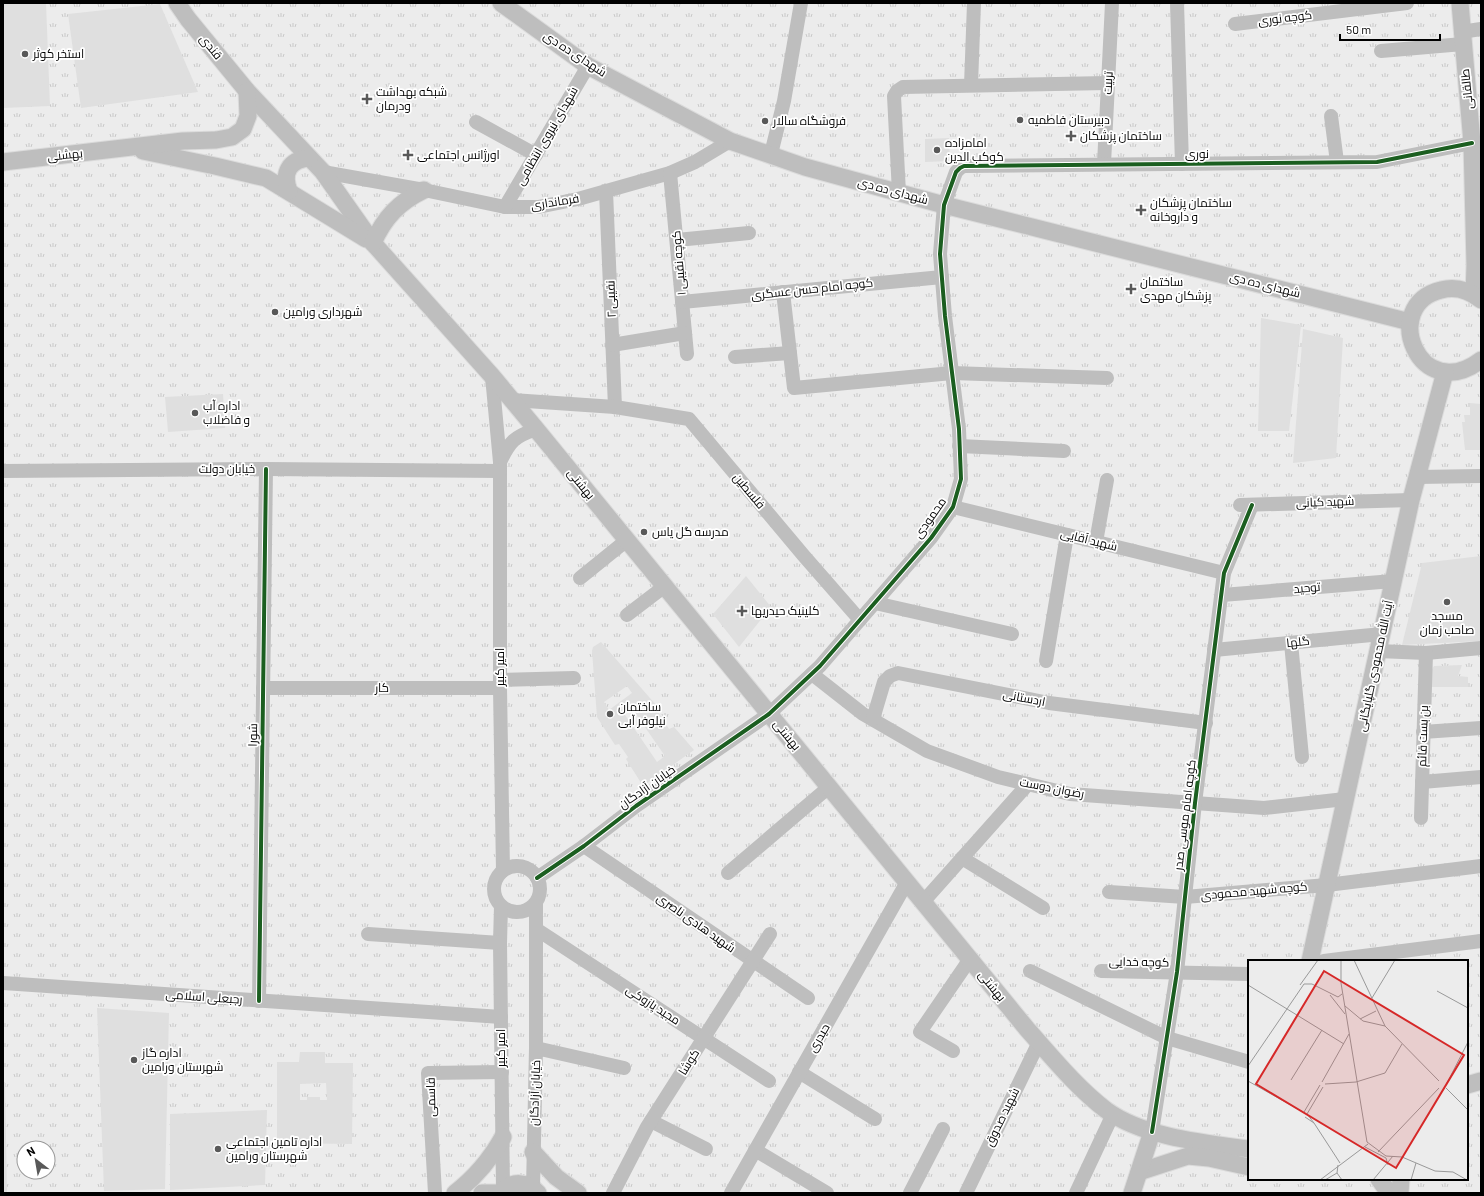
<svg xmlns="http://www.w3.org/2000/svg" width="1484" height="1196" viewBox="0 0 1484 1196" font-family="Barlow,Cairo,sans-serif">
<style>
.park{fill:url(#park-tufts);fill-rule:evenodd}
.building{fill:#dfdfdf;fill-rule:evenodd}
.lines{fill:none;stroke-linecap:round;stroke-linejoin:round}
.major-casing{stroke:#dbdbdb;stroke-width:19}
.minor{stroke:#bebebe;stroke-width:14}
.major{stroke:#bebebe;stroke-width:17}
.cycleway-casing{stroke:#fff;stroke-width:6}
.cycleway{stroke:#1b5e20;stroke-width:4}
.poi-dot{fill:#595959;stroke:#fff;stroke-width:1.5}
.labels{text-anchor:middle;stroke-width:3.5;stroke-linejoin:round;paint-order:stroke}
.street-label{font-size:12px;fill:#000;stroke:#fff}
.poi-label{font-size:12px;fill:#000;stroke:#fff;text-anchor:start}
.inset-road{fill:none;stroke:#999;stroke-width:1}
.view{fill:#d62828;fill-opacity:0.15;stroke:#d62828;stroke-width:2}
.inset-edge{fill:none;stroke:#000;stroke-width:2}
</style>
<defs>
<pattern id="park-tufts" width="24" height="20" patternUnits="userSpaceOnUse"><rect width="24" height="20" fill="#ececec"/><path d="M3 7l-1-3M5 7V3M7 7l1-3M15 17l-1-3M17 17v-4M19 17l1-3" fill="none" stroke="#c9c9c9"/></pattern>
</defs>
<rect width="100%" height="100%" fill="#fff"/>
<path class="park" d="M3,3h1478v1190h-1478zM1249,961h218v218h-218zM24,1148h24v24h-24z"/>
<g class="building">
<polygon points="3,3 46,3 50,106 3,108"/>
<polygon points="160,4 198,92 81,108 68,14"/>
<polygon points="949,138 950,161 925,162 925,139"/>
<polygon points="1261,318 1301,325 1289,431 1258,431"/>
<polygon points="1303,329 1343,338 1336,458 1293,463"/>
<polygon points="223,394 225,428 168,432 165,397"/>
<polygon points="1470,403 1481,404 1481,450 1465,450 1462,422 1465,422 1464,415 1470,415"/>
<polygon points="1481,556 1481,641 1402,645 1422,563"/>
<polygon points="746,576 771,607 739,647 713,614"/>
<path d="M601,642l55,63 -2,1 15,23 5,-2 20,23 -51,36 -17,-27 2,-2 -9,-13 -4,1 -18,-28 -5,-66 1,-4zM627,686l5,7 -23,17 -5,-8zM631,707l34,49 -8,6 -34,-50z"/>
<polygon points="1462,665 1458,676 1468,677 1468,687 1429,687 1430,673 1434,666"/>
<polygon points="97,1008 169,1013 165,1189 104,1191"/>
<path d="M300,1052h25v11h28l-1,81 -75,-1v-81h22zM326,1083l1,17h-7v-3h-13v3h-7v-16z"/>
<polygon points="3,1082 5,1082 7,1193 3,1193"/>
<polygon points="267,1110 265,1185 170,1190 170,1114"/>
</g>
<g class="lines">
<defs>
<g id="major">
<path d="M177,3l11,16 59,72 76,81 50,71 119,133 44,53 491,600c25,28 49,58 79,81 37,27 98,33 143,39"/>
<polyline points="501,3 588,66 730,141 805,167 944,205 1410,322"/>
<polyline points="1460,3 1472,143 1475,265 1474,295"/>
<polyline points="143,151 215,166 266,178 366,239"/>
<polyline points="3,162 183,141 216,140 232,137 243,129 248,116 247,91"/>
<path d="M289,191c-7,-18 0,-31 20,-33"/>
<path d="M373,243c11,-25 26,-41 51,-53"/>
<path d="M1481,300c-11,-9 -25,-14 -40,-10 -62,15 -22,117 40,70"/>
<polyline points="1310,961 1411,500 1445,372"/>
<polyline points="1467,1085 1481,1081"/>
<polyline points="533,1152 556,1177 578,1193"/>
<polyline points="1139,1172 1188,1156 1209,1158 1249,1167"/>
<polyline points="1379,1179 1389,1193"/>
<path d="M455,1193c21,-16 35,-33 48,-56"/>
<polyline points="482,1193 501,1193"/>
<path d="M501,1193c10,-13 27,-12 37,0"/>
<polyline points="1132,1193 1152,1132"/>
<polyline points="1400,1193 1401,1179"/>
</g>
</defs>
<use href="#major" class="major-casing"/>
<g class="minor">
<polyline points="1177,3 1182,164"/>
<polyline points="1235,24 1407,3"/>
<polyline points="1461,32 1481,29"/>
<polyline points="1381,51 1463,44"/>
<polyline points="971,85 974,3"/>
<polyline points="1331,116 1337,162"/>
<polyline points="476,122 536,155"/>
<polyline points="771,154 784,101 801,3"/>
<polyline points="1104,164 1112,3"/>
<polyline points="323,172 424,190 505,207 538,207 578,199 670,173 695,162 730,141"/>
<polyline points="670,173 687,354"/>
<polyline points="606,191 615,407"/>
<polyline points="899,193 894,96 897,91 903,87 1108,83"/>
<polyline points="505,207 588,66"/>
<polyline points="677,240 749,233"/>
<polyline points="783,292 794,388 952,373 1107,378"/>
<polyline points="682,302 942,277"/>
<polyline points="612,345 685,333"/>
<polyline points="735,357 790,353"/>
<polyline points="492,376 500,462 500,688 503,871"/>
<polyline points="512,400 615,407 689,419 804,556 860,620"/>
<polyline points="959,446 1064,451"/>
<path d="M500,462c10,-21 14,-25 36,-33"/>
<polyline points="3,471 266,469 500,471"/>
<polyline points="1417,477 1481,476"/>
<polyline points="1240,505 1411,500"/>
<polyline points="953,507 1224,573"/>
<polyline points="1096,542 1107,480"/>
<polyline points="580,578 627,540"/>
<polyline points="1222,595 1393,581"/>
<polyline points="875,603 1012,634"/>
<polyline points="627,615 665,586"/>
<polyline points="1291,643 1302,757"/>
<polyline points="1214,650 1382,634"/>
<polyline points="1378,651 1426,653 1481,648"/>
<polyline points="1046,661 1067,535"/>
<polyline points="812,674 863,714 927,751 998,777 1070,794 1264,808 1345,799"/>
<polyline points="500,680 574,678"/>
<polyline points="263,688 500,688"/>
<polyline points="873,719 884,682 890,676 898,673 1049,703 1206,723"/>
<polyline points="1423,732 1481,728"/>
<polyline points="1422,782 1481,777"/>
<polyline points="1421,818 1426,653"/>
<polyline points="584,846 808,998"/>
<polyline points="962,858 1043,908"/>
<circle cx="517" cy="889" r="23"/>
<polyline points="728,873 829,787"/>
<polyline points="537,878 584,846 636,806 769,714 820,666 931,538 953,507 961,479 959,429 945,316 940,254 944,205 956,172 960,168 964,166 1377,162 1472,143"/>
<polyline points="1109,892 1185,897 1327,885 1481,866"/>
<polyline points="923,902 1028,784"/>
<polyline points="501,906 500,943 503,1190"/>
<polyline points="536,929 769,1081"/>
<polyline points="368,934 500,943"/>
<polyline points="1324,961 1481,941"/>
<polyline points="1030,971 1167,1038 1249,1062"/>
<polyline points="1101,971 1249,974"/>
<polyline points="3,983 501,1017"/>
<polyline points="259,1001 266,469"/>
<polyline points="536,1048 624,1068"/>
<polyline points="953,1051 920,1032 970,959"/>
<polyline points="799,1072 875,1119"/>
<polyline points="651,1121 706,1149"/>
<polyline points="1152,1132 1177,972 1195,803 1224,573 1252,505"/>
<polyline points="755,1150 827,1193"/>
<polyline points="533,1188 536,1048 536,903"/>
<polyline points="435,1193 428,1073 502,1072"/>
<polyline points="613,1193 647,1127 770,934"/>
<polyline points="731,1193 907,882"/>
<polyline points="910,1193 943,1129"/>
<polyline points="966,1193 1039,1042"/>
<polyline points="1076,1193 1113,1114"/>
</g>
<use href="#major" class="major"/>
<defs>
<g id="cycleway">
<polyline points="537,878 584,846 636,806 769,714 820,666 931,538 953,507 961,479 959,429 945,316 940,254 944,205 956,172 960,168 964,166 1377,162 1472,143"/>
<polyline points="259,1001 266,469"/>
<polyline points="1152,1132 1177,972 1195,803 1224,573 1252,505"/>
</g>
</defs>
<use href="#cycleway" class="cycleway-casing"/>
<use href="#cycleway" class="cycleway"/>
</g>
<g class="poi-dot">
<circle cx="25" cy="54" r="4"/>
<path d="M365 93h4v4h4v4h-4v4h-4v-4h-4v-4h4z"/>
<circle cx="1020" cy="120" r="4"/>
<circle cx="765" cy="121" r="4"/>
<path d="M1069 130h4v4h4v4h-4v4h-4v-4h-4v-4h4z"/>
<circle cx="937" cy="150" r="4"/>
<path d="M406 149h4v4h4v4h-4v4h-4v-4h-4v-4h4z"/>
<path d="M1139 204h4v4h4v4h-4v4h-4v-4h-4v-4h4z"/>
<path d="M1129 283h4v4h4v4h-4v4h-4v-4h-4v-4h4z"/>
<circle cx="275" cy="312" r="4"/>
<circle cx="195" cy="413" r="4"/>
<circle cx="644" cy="532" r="4"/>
<circle cx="1447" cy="602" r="4"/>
<path d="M740 605h4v4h4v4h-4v4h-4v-4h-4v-4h4z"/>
<circle cx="610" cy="714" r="4"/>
<circle cx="134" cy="1060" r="4"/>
<circle cx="218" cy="1149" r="4"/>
</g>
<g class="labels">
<g class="street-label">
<text transform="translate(1285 18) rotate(-7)" y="4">کوچه نوری</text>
<text transform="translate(211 47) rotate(51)" y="4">قندی</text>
<text transform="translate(575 54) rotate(33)" y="4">شهدای ده دی</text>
<text transform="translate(1108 83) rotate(-87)" y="4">تربیت</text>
<text transform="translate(1467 89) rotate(-96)" y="4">طالقانی</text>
<text transform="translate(547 136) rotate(-60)" y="4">شهدای نیروی انتظامی</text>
<text x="1197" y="158">نوری</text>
<text transform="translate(65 155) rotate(-6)" y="4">بهشنی</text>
<text transform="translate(893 191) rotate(15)" y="4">شهدای ده دی</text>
<text transform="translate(555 202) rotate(-9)" y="4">فرمانداری</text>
<text transform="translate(679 263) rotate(-95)" y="4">کوچه نقیبی ۱</text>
<text transform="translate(1265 285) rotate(14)" y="4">شهدای ده دی</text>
<text transform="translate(812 289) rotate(-6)" y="4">کوچه امام حسن عسگری</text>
<text transform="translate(611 299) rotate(-92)" y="4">نقیبی ۲</text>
<text x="227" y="473">خیابان دولت</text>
<text transform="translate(581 484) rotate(51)" y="4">بهشتی</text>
<text transform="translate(749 491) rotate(50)" y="4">فلسطین</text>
<text transform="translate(1325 502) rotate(-2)" y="4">شهید کیانی</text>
<text transform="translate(930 518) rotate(-55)" y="4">محمودی</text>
<text transform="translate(1089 540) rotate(14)" y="4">شهید آقایی</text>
<text transform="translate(1307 588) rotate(-5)" y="4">توحید</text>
<text transform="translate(1298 642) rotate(-6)" y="4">گلها</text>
<text transform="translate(1375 666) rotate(-78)" y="4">آیت الله محمودی گلپایگانی</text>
<text transform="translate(500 667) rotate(-90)" y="4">امیر کبیر</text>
<text x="382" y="692">کار</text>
<text transform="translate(1024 698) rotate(11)" y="4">اردستانی</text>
<text transform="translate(253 735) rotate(-89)" y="4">شورا</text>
<text transform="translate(787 735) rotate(51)" y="4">بهشتی</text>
<text transform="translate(1423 736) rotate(-88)" y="4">بن بست قائم</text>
<text transform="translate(647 787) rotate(-35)" y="4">خیابان آزادگان</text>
<text transform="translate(1052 788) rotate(11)" y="4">رضوان دوست</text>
<text transform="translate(1185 815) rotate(-83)" y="4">کوچه امام موسی صدر</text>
<text transform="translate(1254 891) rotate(-5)" y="4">کوچه شهید محمودی</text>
<text transform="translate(696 923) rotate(35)" y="4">شهید هادی ناصری</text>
<text transform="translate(1139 962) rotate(1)" y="4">کوچه خدایی</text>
<text transform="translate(992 986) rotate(51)" y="4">بهشتی</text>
<text transform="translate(204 997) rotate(4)" y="4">رجبعلی اسلامی</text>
<text transform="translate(653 1005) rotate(33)" y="4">مجید پازوکی</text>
<text transform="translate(819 1038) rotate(-60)" y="4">حیدری</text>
<text transform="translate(501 1048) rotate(-90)" y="4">امیر کبیر</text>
<text transform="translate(689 1062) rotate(-58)" y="4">کوشا</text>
<text transform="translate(535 1093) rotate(-88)" y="4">خیابان آزادگان</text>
<text transform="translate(431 1097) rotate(-91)" y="4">قاسمی</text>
<text transform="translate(1002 1117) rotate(-64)" y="4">شهید صدوق</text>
</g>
<g class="poi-label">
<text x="33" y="58">استخر کوثر</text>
<text x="376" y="96">شبکه بهداشت<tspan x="376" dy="14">ودرمان</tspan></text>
<text x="1028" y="124">دبیرستان فاطمیه</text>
<text x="773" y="125">فروشگاه سالار</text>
<text x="1080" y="140">ساختمان پزشکان</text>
<text x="945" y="147">امامزاده<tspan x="945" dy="14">کوکب الدین</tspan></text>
<text x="417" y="159">اورژانس اجتماعی</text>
<text x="1150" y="207">ساختمان پزشکان<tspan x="1150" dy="14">و داروخانه</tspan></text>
<text x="1140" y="286">ساختمان<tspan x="1140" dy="14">پزشکان مهدی</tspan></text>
<text x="283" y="316">شهرداری ورامین</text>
<text x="203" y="410">اداره آب<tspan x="203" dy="14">و فاضلاب</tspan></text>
<text x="652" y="536">مدرسه گل یاس</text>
<text x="751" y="615">کلینیک حیدریها</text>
<text x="1447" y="620" text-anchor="middle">مسجد<tspan x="1447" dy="14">صاحب زمان</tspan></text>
<text x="618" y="711">ساختمان<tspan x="618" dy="14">نیلوفر آبی</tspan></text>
<text x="142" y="1057">اداره گاز<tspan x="142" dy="14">شهرستان ورامین</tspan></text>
<text x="226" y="1146">اداره تامین اجتماعی<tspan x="226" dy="14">شهرستان ورامین</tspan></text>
</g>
</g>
<g transform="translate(1248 960)">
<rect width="220" height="220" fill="#fff"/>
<path d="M0,0h220v220h-220z" fill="#ececec"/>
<path class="inset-road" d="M93,0v23l26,159 19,14 16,1 33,14 18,1 14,8M106,0l31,66 54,55M0,25l96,59M52,25l18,-25M189,31l31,17M82,35l15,19M124,38l23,-38M97,46l18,15 22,5M112,59l16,-8M0,106l56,-82h8l26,13 4,-3M43,120l31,-50M0,121l55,31M74,122l27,-48M199,123l21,-41M77,124l31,-2 29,-9 17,-29M198,128l22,22M56,152l16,-27M59,154l16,-27M57,157l9,6 -7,-9M66,163l26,40M117,187l21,11 2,7M130,192l61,-64M90,205l-1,8 5,7M72,220l48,-36M77,220l12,-7M125,220l20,-24M163,220l5,-17"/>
<path class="view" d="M76,11l140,84 -68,113 -140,-84z"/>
<rect width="220" height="220" class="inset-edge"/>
</g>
<rect width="1484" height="1196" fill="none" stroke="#000000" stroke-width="8"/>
<g transform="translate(36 1160) rotate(329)"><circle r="19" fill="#ffffff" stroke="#999999"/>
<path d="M0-3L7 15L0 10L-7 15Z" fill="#595959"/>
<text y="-6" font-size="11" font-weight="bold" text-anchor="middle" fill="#000000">N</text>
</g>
<path d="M1340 34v6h100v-6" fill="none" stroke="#000000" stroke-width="2"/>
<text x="1346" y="34" font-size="12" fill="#000000" stroke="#ffffff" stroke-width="3" paint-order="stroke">50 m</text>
</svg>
